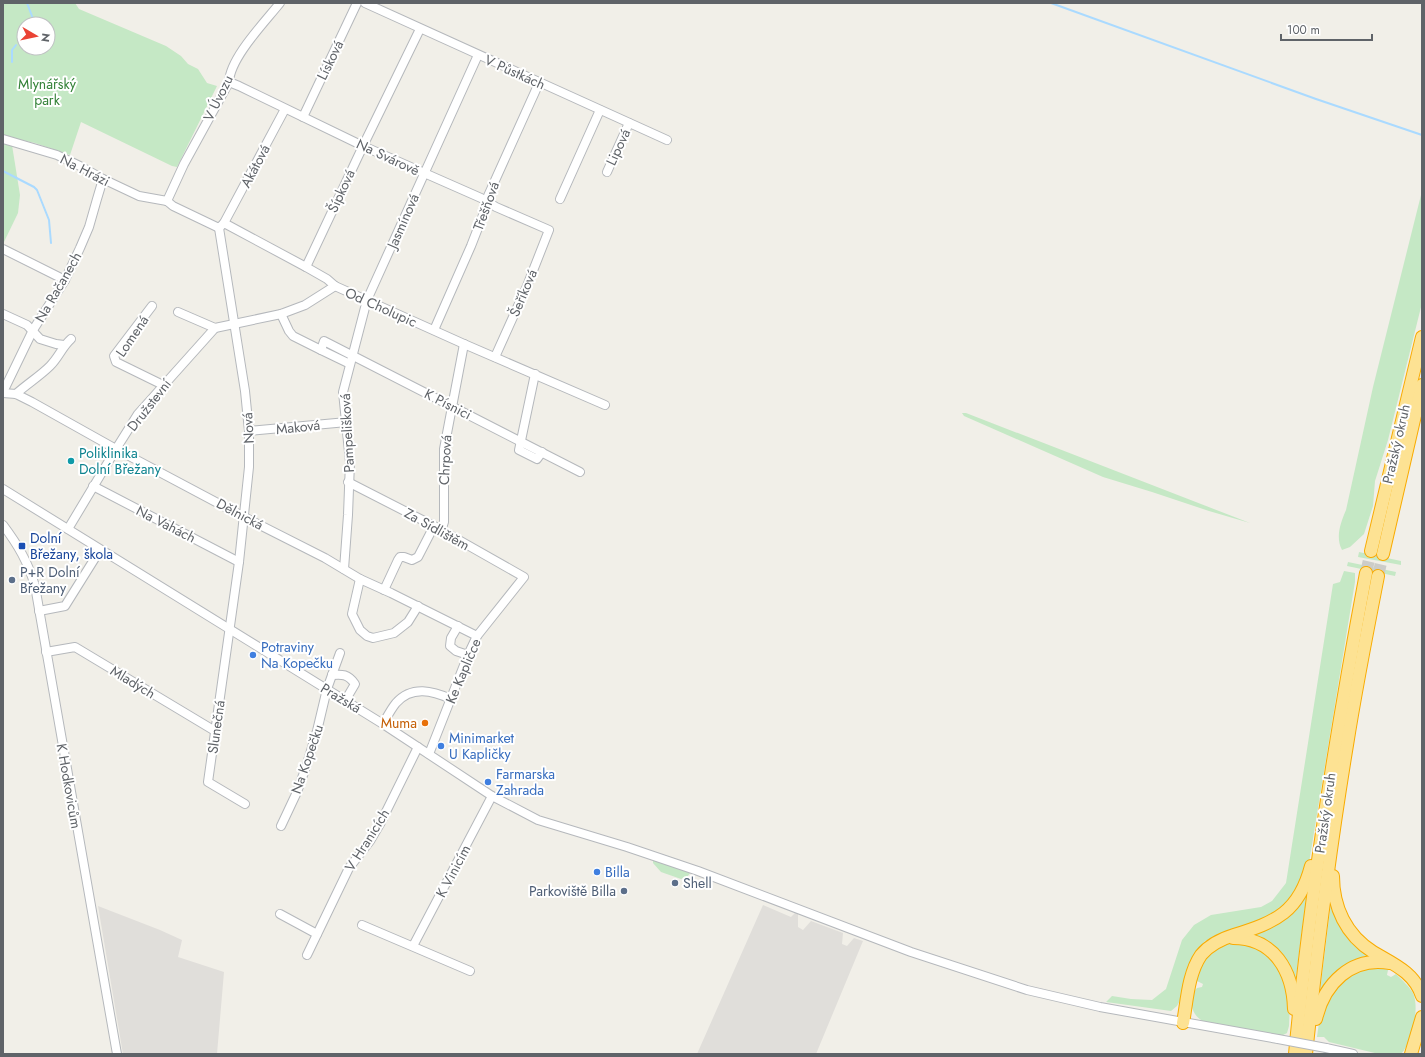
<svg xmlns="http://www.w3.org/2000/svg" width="1425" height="1057" viewBox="0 0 1425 1057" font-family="Jost,sans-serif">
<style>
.industrial{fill:#e0deda}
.green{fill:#c5e8c5;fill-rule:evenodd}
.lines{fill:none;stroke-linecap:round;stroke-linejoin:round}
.stream{stroke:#aadaff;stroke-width:2}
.highway-tunnel{stroke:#ccccc8;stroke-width:12;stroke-dasharray:12 6;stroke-linecap:butt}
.minor-casing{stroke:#b5b8bc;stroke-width:10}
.highway-casing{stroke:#f9ab00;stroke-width:14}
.minor{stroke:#fff;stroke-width:8}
.highway{stroke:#fde293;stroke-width:12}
.minor-bridge-casing{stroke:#b5b8bc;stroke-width:10;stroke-linecap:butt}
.minor-bridge{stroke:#fff;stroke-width:8}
.culture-dot{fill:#0f9aa8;stroke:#fff;stroke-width:1.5}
.transit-dot{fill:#1a4fb4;stroke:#fff;stroke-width:1.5}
.service-dot{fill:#5c6f8a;stroke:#fff;stroke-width:1.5}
.shop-dot{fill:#3f7fe0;stroke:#fff;stroke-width:1.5}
.food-dot{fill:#e8710a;stroke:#fff;stroke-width:1.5}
.labels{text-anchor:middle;stroke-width:4;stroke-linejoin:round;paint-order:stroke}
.street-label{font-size:14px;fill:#5f6368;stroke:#fff}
.park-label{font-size:14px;fill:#348238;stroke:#fff}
.culture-label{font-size:14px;fill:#0d838f;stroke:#fff;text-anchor:start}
.transit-label{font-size:14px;fill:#164399;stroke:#fff;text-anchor:start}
.service-label{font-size:14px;fill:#4e5e75;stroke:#fff;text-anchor:start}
.shop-label{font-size:14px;fill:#366cbe;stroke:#fff;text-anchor:start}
.food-label{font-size:14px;fill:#c56008;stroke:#fff;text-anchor:end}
</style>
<rect width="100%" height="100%" fill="#f1efe8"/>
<g class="industrial">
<polygon points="763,905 791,917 795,913 798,914 798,927 803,930 811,921 843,933 842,944 847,946 854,938 863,941 816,1054 697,1054"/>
<polygon points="98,906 160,930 182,940 178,957 224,972 217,1054 123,1054"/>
</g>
<g class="green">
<path d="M3,3h72l4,6 87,37 15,10 7,8 10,5 9,14 10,3 -40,81 -5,-1 -91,-44 -11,33 -35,-12 -32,-7zM24,24h24v24h-24z"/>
<polygon points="3,143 12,145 20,195 18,213 3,244"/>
<path d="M1422,191v112l-34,137 -13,41 -2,25 -9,28 -14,13 -8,3c-7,-13 -1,-28 4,-40l27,-123z"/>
<polygon points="962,413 966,413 1250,523 1209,511 1152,492 1103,477 964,416"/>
<polygon points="1359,552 1401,561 1401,565 1358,557"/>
<polygon points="1348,562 1396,572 1395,576 1347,566"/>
<polygon points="1344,571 1355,573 1355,582 1309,863 1299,889 1281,909 1251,925 1205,941 1193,958 1183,995 1177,1006 1171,1011 1106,1002 1112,996 1131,999 1152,1000 1166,989 1182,940 1194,925 1211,915 1261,907 1272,901 1286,883 1333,584 1340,582"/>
<polygon points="653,859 691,872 687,877 681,879 661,872 653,863"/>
<polygon points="1307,892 1295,984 1249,935"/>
<polygon points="1331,902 1376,959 1323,991 1320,991"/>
<path d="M1232,942l21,3 19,14 11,19 7,26 -1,22 -2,7 -6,3 -79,-15c-2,-2 -5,-4 -7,-7 -5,-7 -4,-20 2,-26l5,-1 1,-3 -6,-3c0,-4 1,-6 2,-10 6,-15 17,-24 33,-29z"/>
<path d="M1368,967l13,1 7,2 -1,5 4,2 5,-3c6,6 13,12 17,19 7,15 -1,50 -12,61h-22l-50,-12 -5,-5h-7c4,-35 16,-58 51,-70z"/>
</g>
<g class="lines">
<g class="stream">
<polyline points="27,3 35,24"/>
<polyline points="1051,3 1316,99 1422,135"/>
<polyline points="19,43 24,39"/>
<polyline points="12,62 12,50 16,45"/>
<polyline points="3,171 34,187 37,190 49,220 51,243"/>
</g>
<g class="highway-tunnel">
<polyline points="1366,573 1371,551"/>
<polyline points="1378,576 1383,554"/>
</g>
<defs>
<g id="minor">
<polyline points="365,3 667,140"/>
<polyline points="229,82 239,86 363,146 481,198 496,207 549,230 527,286 495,357"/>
<polyline points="303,117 357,3"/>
<polyline points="3,139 57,155 80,166 103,179 139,196 167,201"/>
<polyline points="607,172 629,123"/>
<polyline points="560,199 600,110"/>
<polyline points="167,201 173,206 219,228 224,223 306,267 327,279 335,286 464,344 605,405"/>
<path d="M167,201l17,-37 45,-82c1,-24 35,-59 51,-79"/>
<polyline points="224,223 285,109"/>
<polyline points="219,228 245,391 249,431 249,467 239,562 208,782 245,804"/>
<polyline points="3,249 65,280"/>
<polyline points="306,267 363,146 420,29"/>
<polyline points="152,306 114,356 116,362 163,385"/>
<polyline points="178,312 215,328 281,314 305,305 335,286"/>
<polyline points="3,314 27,325 40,339 56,344 64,345"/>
<polyline points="281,314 289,331 293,336 321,350 324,341 580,472"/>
<polyline points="434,330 471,246 485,210 488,196 539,83"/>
<polyline points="321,350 350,364"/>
<polyline points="535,374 519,450 537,459 542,452"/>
<polyline points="3,392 33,330 65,280 80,248 89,227 97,199 103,179"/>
<polyline points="3,393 16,394 32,402 116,449 244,517 325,558 360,579 391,593 477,636"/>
<path d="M16,394c11,-10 24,-18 34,-28 9,-9 12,-19 21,-27"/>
<polyline points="249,431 347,422"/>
<polyline points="348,482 434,526 524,577 477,636 468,655 429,754"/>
<polyline points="93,486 239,562"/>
<polyline points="3,489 383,724 492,796 538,820 627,847 698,871 911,952 1027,990 1100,1007 1278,1039"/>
<path d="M3,525c15,20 25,37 32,61l82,468"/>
<polyline points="68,529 116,449 138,414 215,328"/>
<polyline points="441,531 444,522 444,449 464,344"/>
<polyline points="344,569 348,515 350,462 343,392 367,300 478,55"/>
<polyline points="360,579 352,614 360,630 367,636 373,638 394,633 408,622 418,606"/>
<polyline points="384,590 398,560 400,557 404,557 412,560 418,557 434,526"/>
<polyline points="39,611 65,606 100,550"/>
<polyline points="458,626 451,638 450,646 456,651 468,655"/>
<polyline points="46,652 75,647 215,731"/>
<path d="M332,675c10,-1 16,-1 23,9l-10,17"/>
<path d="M383,724c4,-7 8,-15 13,-21 16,-18 37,-12 55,-4"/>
<polyline points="281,826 297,792 307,764 317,731 327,689 340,653"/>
<polyline points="280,914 317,934"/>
<polyline points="362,925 470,971"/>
<polyline points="413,946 492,796"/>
<polyline points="307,955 349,868 370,841 380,824 418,747"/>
<polyline points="1326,1048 1353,1054"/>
</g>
<g id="highway">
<polyline points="1371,551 1422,337"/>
<polyline points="1383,554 1422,385"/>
<path d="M1333,876c0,31 13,59 40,76 20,12 41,20 49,44"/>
<path d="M1233,938c41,0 60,33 61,71"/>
<path d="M1316,1019c8,-35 35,-63 74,-56"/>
<path d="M1183,1023c4,-22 5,-49 18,-68 9,-11 20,-16 33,-20 42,-13 65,-23 77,-69"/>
<path d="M1295,1054c15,-162 41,-322 71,-481"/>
<path d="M1306,1054c11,-103 24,-206 41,-309 9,-57 20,-113 31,-169"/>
<polyline points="1411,1054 1422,1017"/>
</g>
</defs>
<use href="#minor" class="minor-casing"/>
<use href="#highway" class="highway-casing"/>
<use href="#minor" class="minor"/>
<use href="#highway" class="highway"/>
<defs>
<polyline id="minor-bridge" points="1278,1039 1326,1048"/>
</defs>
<use href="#minor-bridge" class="minor-bridge-casing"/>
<use href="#minor-bridge" class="minor-bridge"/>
</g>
<circle class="culture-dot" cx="71" cy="461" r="4"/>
<rect class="transit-dot" x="18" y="542" width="8" height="8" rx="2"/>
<g class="service-dot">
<circle cx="12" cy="580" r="4"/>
<circle cx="675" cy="883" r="4"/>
<circle cx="624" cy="891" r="4"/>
</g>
<g class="shop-dot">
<circle cx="253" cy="655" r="4"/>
<circle cx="441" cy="746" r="4"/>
<circle cx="488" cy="782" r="4"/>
<circle cx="597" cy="872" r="4"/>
</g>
<circle class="food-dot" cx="425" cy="723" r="4"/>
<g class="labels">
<g class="street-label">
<text transform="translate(330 60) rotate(-64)" y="5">Lísková</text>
<text transform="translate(515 72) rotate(24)" y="5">V Půstkách</text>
<text transform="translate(218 98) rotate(-64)" y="5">V Úvozu</text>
<text transform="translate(618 147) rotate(-65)" y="5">Lipová</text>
<text transform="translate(388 157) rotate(25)" y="5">Na Svárově</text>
<text transform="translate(255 166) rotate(-62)" y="5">Akátová</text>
<text transform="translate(85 170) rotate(27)" y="5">Na Hrázi</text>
<text transform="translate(341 191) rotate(-65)" y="5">Šípková</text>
<text transform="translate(486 206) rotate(-70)" y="5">Třešňová</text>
<text transform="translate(403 221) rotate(-66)" y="5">Jasmínová</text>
<text transform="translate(58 287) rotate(-60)" y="5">Na Račanech</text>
<text transform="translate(523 293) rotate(-67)" y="5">Šeříková</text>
<text transform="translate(381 307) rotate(24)" y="5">Od Cholupic</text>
<text transform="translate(132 336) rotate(-56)" y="5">Lomená</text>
<text transform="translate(448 404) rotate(27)" y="5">K Písnici</text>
<text transform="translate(149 405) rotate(-52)" y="5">Družstevní</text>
<text transform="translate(298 427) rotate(-6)" y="5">Maková</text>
<text transform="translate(248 428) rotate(-93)" y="5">Nová</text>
<text transform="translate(347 433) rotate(-93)" y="5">Pampelišková</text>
<text transform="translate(1396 444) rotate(-77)" y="5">Pražský okruh</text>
<text transform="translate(445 460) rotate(-87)" y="5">Chrpová</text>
<text transform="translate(240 514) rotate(28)" y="5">Dělnická</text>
<text transform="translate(166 524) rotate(27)" y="5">Na Vahách</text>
<text transform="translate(437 529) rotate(29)" y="5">Za Sídlištěm</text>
<text transform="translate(463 671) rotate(-67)" y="5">Ke Kapličce</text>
<text transform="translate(133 682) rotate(31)" y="5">Mladých</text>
<text transform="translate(341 698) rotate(31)" y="5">Pražská</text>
<text transform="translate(216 727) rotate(-82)" y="5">Slunečná</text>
<text transform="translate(307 759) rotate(-71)" y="5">Na Kopečku</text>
<text transform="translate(69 786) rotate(80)" y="5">K Hodkovicům</text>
<text transform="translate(1325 813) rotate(-82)" y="5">Pražský okruh</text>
<text transform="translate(367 840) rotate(-58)" y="5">V Hranicích</text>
<text transform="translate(453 871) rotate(-62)" y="5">K Vinicím</text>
</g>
<g class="park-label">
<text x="47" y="89">Mlynářský<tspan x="47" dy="16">park</tspan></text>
</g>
<g class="culture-label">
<text x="79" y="458">Poliklinika<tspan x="79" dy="16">Dolní Břežany</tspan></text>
</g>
<g class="transit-label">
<text x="30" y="543">Dolní<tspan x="30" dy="16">Břežany, škola</tspan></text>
</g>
<g class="service-label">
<text x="20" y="577">P+R Dolní<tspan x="20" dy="16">Břežany</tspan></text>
<text x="683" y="888">Shell</text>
<text x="616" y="896" text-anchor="end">Parkoviště Billa</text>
</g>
<g class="shop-label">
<text x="261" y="652">Potraviny<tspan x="261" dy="16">Na Kopečku</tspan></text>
<text x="449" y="743">Minimarket<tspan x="449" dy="16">U Kapličky</tspan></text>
<text x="496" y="779">Farmarska<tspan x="496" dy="16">Zahrada</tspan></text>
<text x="605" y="877">Billa</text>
</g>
<g class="food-label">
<text x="417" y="728">Muma</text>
</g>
</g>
<rect width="1425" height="1057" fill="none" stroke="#5f6368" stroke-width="8"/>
<g transform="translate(36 36) rotate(99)"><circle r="19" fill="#ffffff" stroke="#bfc1c3"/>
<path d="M0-3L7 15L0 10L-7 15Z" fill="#ea4335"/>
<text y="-6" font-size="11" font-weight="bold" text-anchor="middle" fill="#5f6368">N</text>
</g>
<path d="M1281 34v6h91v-6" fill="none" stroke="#5f6368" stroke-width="2"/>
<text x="1287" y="34" font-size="12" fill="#5f6368" stroke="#ffffff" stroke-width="3" paint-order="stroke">100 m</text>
</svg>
